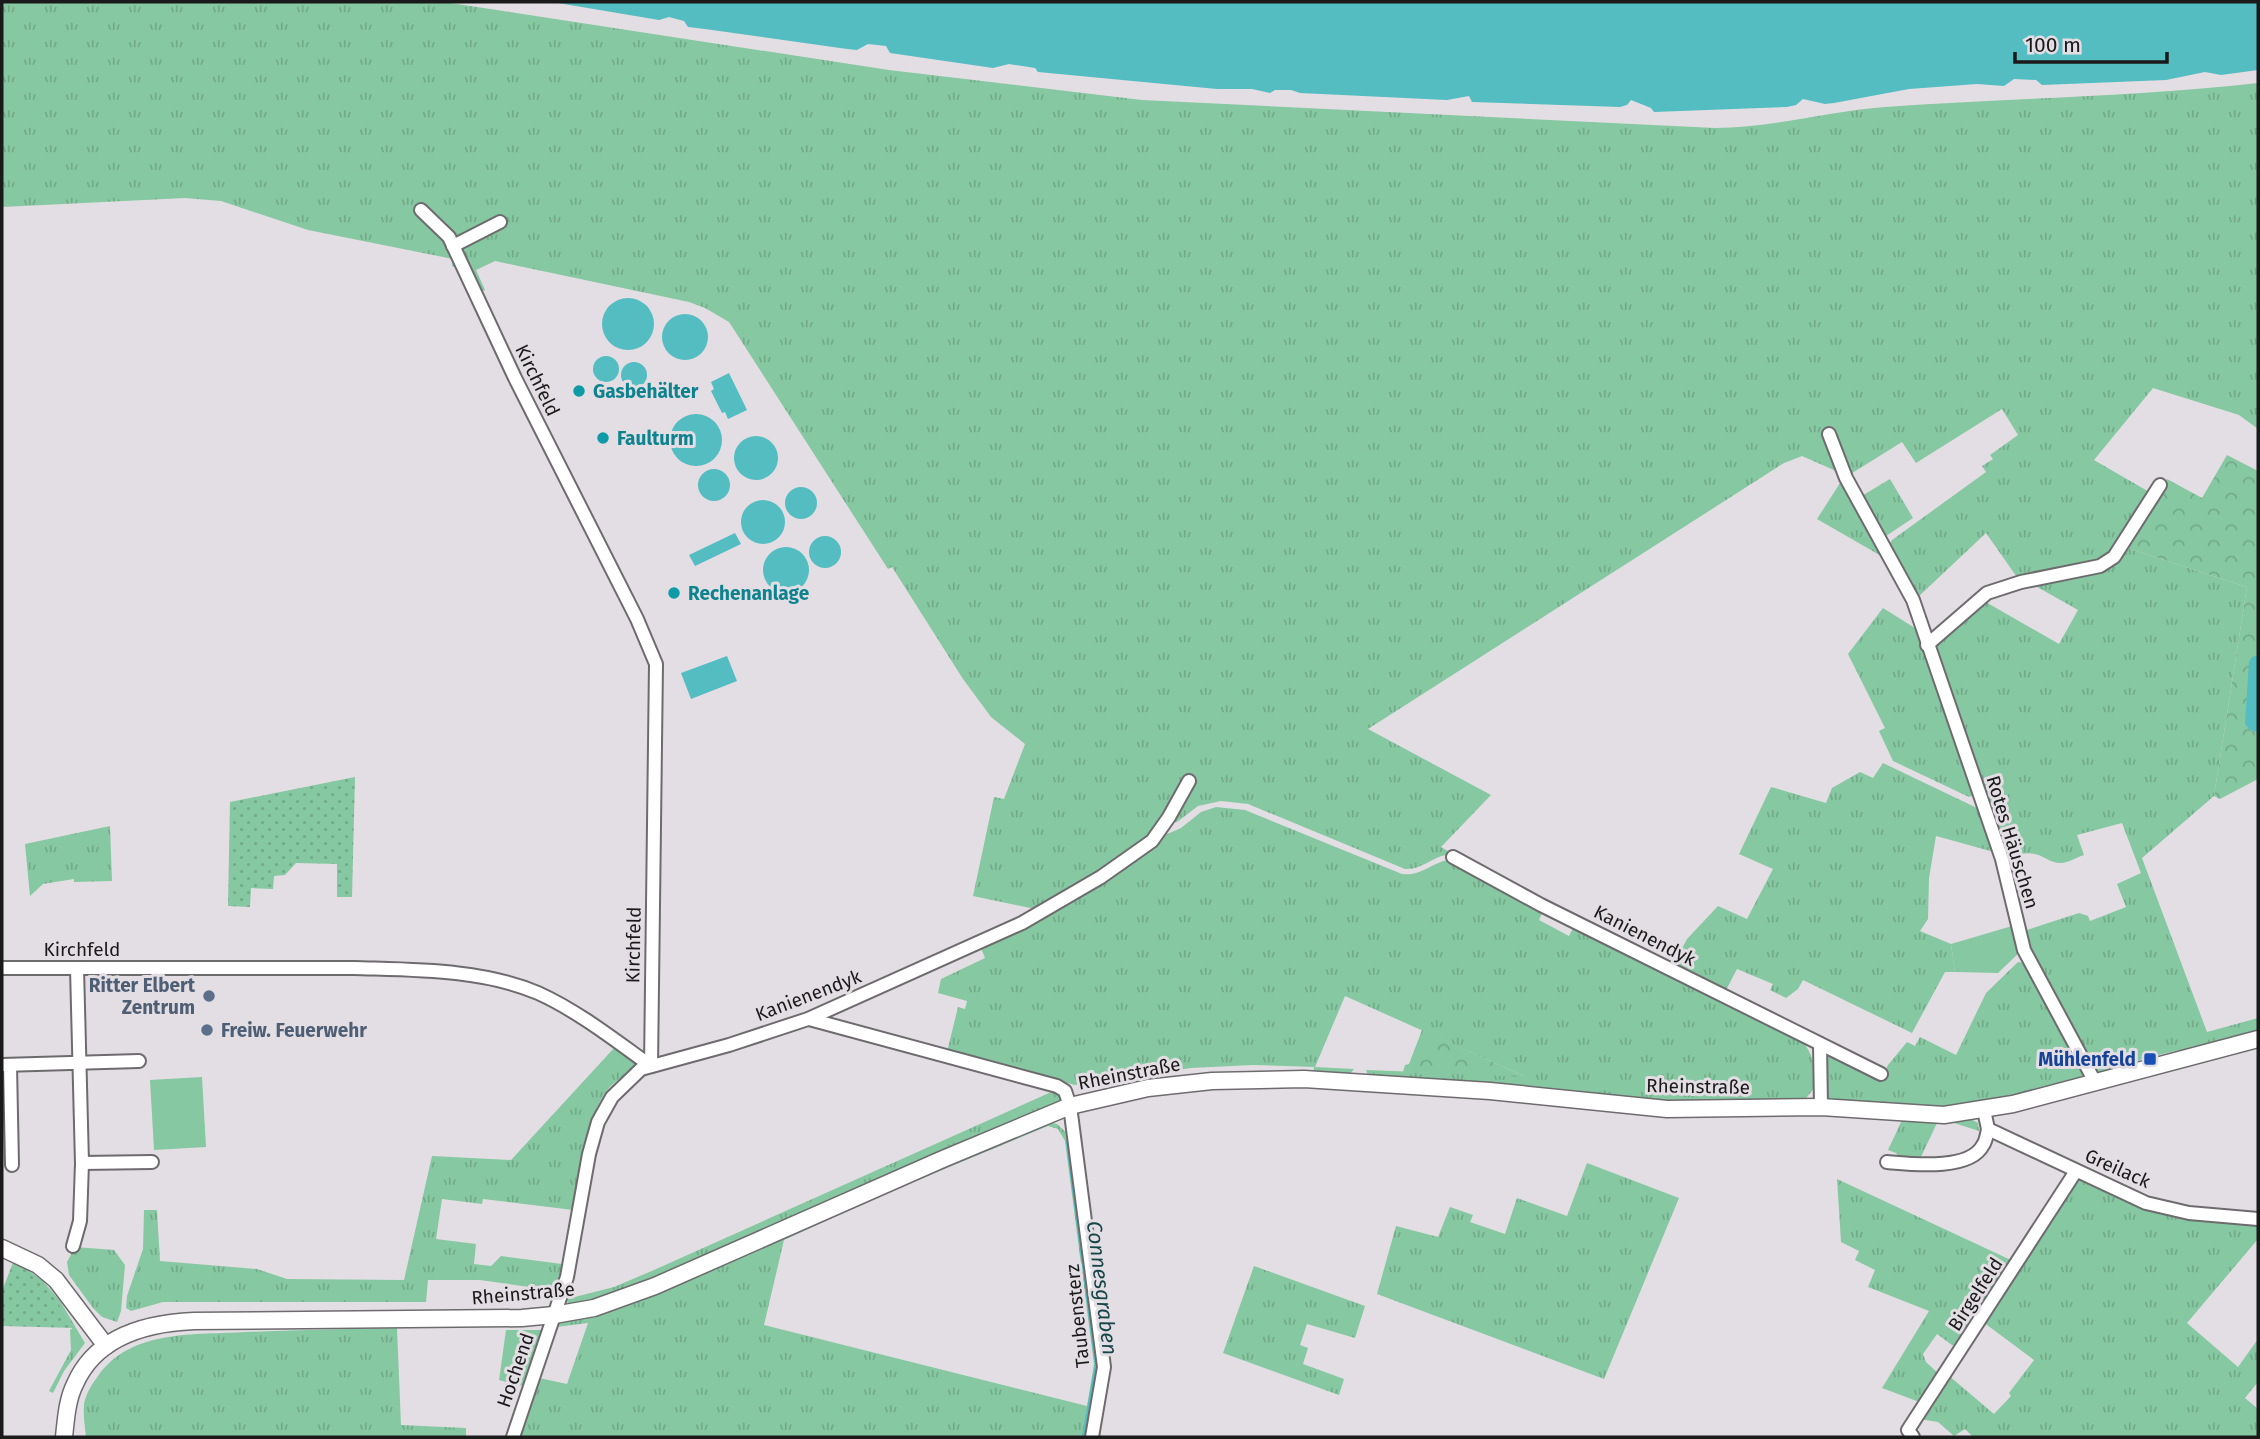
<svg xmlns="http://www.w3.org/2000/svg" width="2260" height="1439" viewBox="0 0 2260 1439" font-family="'Fira Sans',sans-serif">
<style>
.grass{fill:url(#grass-tufts);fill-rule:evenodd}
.forest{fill:url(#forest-crowns)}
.park{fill:#86c8a1}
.garden{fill:url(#garden-dots)}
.water{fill:#53bdc2}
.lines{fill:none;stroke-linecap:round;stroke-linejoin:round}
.stream{stroke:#53bdc2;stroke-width:2.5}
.street-casing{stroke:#6e6b6f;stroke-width:16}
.secondary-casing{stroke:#6e6b6f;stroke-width:19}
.street{stroke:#fff;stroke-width:12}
.secondary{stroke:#fff;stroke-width:16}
.culture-dot{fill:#0f9aa8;stroke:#e3dee3;stroke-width:2.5}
.service-dot{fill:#5c6f8a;stroke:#e3dee3;stroke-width:2.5}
.transit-dot{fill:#1a4fb4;stroke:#e3dee3;stroke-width:2.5}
.labels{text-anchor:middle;stroke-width:6;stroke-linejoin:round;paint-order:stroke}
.street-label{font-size:19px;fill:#1b1a1b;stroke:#e3dee3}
.culture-label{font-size:19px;font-weight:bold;fill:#0d838f;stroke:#e3dee3;text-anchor:start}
.service-label{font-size:19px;font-weight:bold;fill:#4e5e75;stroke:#e3dee3;text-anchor:end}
.transit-label{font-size:19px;font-weight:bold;fill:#164399;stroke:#e3dee3;text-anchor:end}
.water-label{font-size:21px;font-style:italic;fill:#154548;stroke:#e3dee3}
</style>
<defs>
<pattern id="grass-tufts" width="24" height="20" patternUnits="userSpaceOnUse" patternTransform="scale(1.75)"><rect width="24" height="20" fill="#86c8a1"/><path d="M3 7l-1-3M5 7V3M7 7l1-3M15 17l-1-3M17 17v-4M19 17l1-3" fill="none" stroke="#73ab8a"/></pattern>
<pattern id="forest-crowns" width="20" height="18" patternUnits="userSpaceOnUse" patternTransform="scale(1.75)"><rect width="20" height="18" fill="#86c8a1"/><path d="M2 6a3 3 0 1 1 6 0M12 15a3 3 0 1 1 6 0" fill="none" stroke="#73ab8a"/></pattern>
<pattern id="garden-dots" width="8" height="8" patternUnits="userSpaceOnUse" patternTransform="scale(1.75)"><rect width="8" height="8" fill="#86c8a1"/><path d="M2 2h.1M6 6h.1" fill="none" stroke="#73ab8a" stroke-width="1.8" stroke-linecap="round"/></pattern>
</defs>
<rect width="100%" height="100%" fill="#e3dee3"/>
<g class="grass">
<path d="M2,2h442l445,68 253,30 573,28c58,0 113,-17 170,-21 124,-9 249,-10 373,-24v346l-19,-14 -86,-27 -59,72 57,33 -44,66 -88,21 -33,-47 -69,65 -29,-51 4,-7 94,-68 -4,-6 11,-7 -3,-4 28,-20 -16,-26 -86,54 -14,-21 -53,33 -9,1 -4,-5 -34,-15 -18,7 -416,266 123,66 -50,52 12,7c-18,0 -30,16 -48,15l-157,-65 -27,-3 -23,5 -21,16 -10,1 -20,18 -107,69 -67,-14 21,-99 10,2 21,-55 -34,-27 -28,-38 -71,-112 -4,2 -159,-247 -24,-14 -16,-6 -194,-41 -19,9 9,20 -13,6 -13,-26 -7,-4 1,-7 -145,-29 -87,-29 -36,-3 -183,9z"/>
<polygon points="1890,479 1913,518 1883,538 1860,497"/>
<polygon points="1842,480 1883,557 1817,519"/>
<path d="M2124,547l123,40 -33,209 -72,62 65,174 51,-14v15l-60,15 -23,3 -33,8 -40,16 -10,-8 -58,-108 -9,-26 2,-3 52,-17 9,3 2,5 36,-14 -9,-23 24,-11 -19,-50 -45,12 7,20c-7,2 -16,8 -23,8 -15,0 -19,-13 -40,-9l-2,-4 -15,4 -70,-209 50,-44 75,43 19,-34 -46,-26 69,-15z"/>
<polygon points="1883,608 1918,630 1974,795 1969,797 1893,761 1879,731 1885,728 1848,654"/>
<polygon points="1883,763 1979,809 1994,852 1936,836 1929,878 1928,919 1920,931 1951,944 1955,972 1945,972 1912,1033 1803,980 1798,989 1786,998 1770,990 1773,984 1737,969 1724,994 1672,967 1687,939 1718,906 1747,919 1773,869 1739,854 1771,787 1826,803 1832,788 1860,772 1873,778"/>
<path d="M1216,807l29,3 157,64c20,3 32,-14 52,-15l90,50 -5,11 30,16 6,-12 221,110c18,19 18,28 19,53l-12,15 -124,1 -310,-26 -3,-7 158,6 -179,-80 -30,71 39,2 -6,7 -35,-1 1,-8 -61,-2 -62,3 -116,17 -128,-33 11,-45 7,2 2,-8 -29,-8 3,-14 44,-21 -4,-10 63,-32 112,-77 25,-11 20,-16z"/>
<polygon points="110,826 112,881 74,882 74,879 43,884 30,896 25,844"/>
<polygon points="2018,962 2025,963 2083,1071 2081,1081 2008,1100 1947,1109 1833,1103 1826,1096 1825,1060 1833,1053 1882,1077 1888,1065 1907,1042 1915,1046 1920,1037 1956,1055 1986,993"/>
<path d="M615,1047l24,17c-10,9 -27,18 -34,29 -20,29 -26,83 -32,117l-90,-11 -1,5 -40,-5 -6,40 40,5 -2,20 17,2 10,-10 61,8 -5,27 -77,-11h-52l-2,22h-263l-32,9 -5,-3 1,-12 16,-47 1,-39h13l3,51 97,8 30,10 117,1 28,-124 79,4z"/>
<polygon points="1058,1089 1063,1094 1062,1101 1049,1105 659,1281 611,1300 568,1305 567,1299 614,1287 654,1270"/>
<polygon points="1903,1118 1969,1118 1978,1123 1979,1131 1954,1123 1938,1121 1919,1161 1900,1158 1896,1153 1888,1150"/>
<path d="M1048,1122l9,2 12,11 30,229 -14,73h-566l20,-59 28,6 21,-61 -32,4 5,-7 414,-170zM1048,1126l10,3 7,12 29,223 -7,42 -323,-81 20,-85 105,-48z"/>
<polygon points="1587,1163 1679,1198 1604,1379 1377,1294 1396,1226 1438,1237 1450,1207 1473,1215 1470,1222 1505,1234 1517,1198 1567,1216"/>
<polygon points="2076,1176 2146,1207 2258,1223 2258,1239 2187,1323 2238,1367 2258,1339 2258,1382 2245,1398 2258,1409 2258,1437 1973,1437 1965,1429 1954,1436 1938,1422 1919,1419 1948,1375 1994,1414 2011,1396 2009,1393 2034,1360 1983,1322"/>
<polygon points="1837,1179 2013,1261 1959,1346 1952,1345 1937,1334 1923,1354 1926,1362 1940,1375 1922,1403 1882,1388 1929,1311 1868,1287 1875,1270 1855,1260 1859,1251 1841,1242"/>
<polygon points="75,1247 114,1250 125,1265 121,1311 117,1322 102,1317 93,1308 69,1275 67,1262"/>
<polygon points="1254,1266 1365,1306 1355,1338 1307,1324 1300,1345 1308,1348 1303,1364 1344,1379 1339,1395 1223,1353"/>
<polygon points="43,1281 60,1301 85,1343 64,1371 53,1393 49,1391 71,1350 70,1330 74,1327"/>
<path d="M397,1328l4,97 65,3v9h-380c-1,-10 -3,-22 -2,-32 1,-10 8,-21 14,-29 33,-47 97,-41 148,-44 50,-2 100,-3 151,-4z"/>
</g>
<g class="forest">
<polygon points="2227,455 2258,471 2258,655 2256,655 2250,730 2258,733 2258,779 2220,799 2214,796 2247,587 2124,547 2167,479 2202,498"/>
<polygon points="1422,1030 1526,1077 1403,1072 1405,1065 1409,1064"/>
</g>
<g class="park">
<polygon points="2012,926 2021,951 1998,973 1955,972 1951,944"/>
<polygon points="202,1077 206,1147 154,1150 150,1080"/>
<polygon points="506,1330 544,1330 524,1386 499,1380"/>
</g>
<g class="garden">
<polygon points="355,777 352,897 337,897 337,864 296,863 285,875 274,876 273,889 251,888 250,907 228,906 230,802"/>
<polygon points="14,1260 43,1281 75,1328 2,1326 2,1291"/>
</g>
<g class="water">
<polygon points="552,2 2258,2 2258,70 2221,75 2205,72 2166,80 2042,85 2036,80 2014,79 2004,86 1977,84 1909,89 1834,103 1825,104 1803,99 1796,105 1787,107 1654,112 1651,108 1631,100 1627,105 1620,107 1472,102 1469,96 1447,100 1300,93 1291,90 1275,90 1270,93 1252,89 1217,89 1038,72 1035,68 1009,64 993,68 890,53 886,46 868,44 857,50 847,49 705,29 688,27 684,21 669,17 659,20"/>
<circle cx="628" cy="324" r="26"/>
<circle cx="685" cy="337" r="23"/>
<circle cx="606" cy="369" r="13"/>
<circle cx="634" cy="375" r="13"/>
<polygon points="729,373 747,410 728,419 725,412 722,413 711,391 714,389 711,382"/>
<circle cx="696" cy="440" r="26"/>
<circle cx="756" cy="458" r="22"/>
<circle cx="714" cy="485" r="16"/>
<circle cx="801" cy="503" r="16"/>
<circle cx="763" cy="522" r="22"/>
<polygon points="735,533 741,544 695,566 689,555"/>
<circle cx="825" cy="552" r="16"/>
<circle cx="786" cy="570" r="23"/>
<polygon points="2258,655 2258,733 2250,730 2245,724 2249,662 2252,657"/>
<polygon points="727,656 737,681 691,699 681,673"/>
</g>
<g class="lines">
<polyline class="stream" points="1067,1142 1096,1365 1083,1437"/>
<defs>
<g id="street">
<polyline points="421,210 449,237 515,378 637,619 656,664 651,1066"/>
<polyline points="453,246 500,222"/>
<polyline points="1829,434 1846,478 1913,600 2002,859 2024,950 2095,1082"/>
<polyline points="1927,645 1987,593 2021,582 2100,566 2114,557 2160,485"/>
<polyline points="1453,857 1541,905 1881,1074"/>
<path d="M2,968h352c60,2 128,1 184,25 40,18 78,48 113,73"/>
<polyline points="77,968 82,1163 152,1162"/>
<polyline points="809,1019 1057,1086 1065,1091 1070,1106 1104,1367 1092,1437"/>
<polyline points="1820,1044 1821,1107"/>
<polyline points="2,1065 139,1061"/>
<polyline points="10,1065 12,1165"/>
<polyline points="1984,1110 1988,1129 2146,1203 2189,1213 2258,1219"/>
<path d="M1887,1162c24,2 83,9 96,-17 3,-4 4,-11 5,-16"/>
<polyline points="73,1246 80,1221 82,1163"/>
<polyline points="513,1437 567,1277 589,1154 598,1122 612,1097 641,1069 729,1045 808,1019 1022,923 1101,877 1152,841 1169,817 1189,781"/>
<polyline points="1913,1437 1908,1430 2076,1171"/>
</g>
<g id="secondary">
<polyline points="2,1248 38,1265 56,1280 106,1346"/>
<path d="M64,1437c2,-18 3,-37 11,-53 21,-48 71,-61 119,-63l328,-3 32,-3 40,-7 61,-22 288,-127 127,-53 78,-18 64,-7 92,-2 186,12 177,18 154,-2 123,8 69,-11 245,-65"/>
</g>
</defs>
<use href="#street" class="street-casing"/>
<use href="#secondary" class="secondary-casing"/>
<use href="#street" class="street"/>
<use href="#secondary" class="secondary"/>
</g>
<g class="culture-dot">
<circle cx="579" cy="391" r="7"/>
<circle cx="603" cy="438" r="7"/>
<circle cx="674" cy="593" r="7"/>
</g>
<g class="service-dot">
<circle cx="209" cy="996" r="7"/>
<circle cx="207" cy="1030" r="7"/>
</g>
<rect class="transit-dot" x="2143" y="1052" width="14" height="14" rx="3.5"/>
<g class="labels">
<g class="street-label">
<text transform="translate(538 380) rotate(64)" y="7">Kirchfeld</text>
<text transform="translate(2013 842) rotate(73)" y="7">Rotes Häuschen</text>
<text transform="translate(1645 935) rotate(27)" y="7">Kanienendyk</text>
<text transform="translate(633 945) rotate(-89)" y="7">Kirchfeld</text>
<text x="82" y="956">Kirchfeld</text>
<text transform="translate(808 995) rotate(-21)" y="7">Kanienendyk</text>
<text transform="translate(1129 1073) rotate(-11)" y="7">Rheinstraße</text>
<text transform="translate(1698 1086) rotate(1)" y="7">Rheinstraße</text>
<text transform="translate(2118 1168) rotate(24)" y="7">Greilack</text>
<text transform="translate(523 1293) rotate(-5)" y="7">Rheinstraße</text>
<text transform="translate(1975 1294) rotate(-57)" y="7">Birgelfeld</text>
<text transform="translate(1077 1316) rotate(-96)" y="7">Taubensterz</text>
<text transform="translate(515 1370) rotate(-71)" y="7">Hochend</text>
</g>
<g class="culture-label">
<text x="593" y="398">Gasbehälter</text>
<text x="617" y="445">Faulturm</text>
<text x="688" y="600">Rechenanlage</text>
</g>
<g class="service-label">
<text x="195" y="992">Ritter Elbert<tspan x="195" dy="22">Zentrum</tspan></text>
<text x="221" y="1037" text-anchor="start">Freiw. Feuerwehr</text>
</g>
<g class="transit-label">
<text x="2136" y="1066">Mühlenfeld</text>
</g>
<g class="water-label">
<text transform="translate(1102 1288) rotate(83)" y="7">Connesgraben</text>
</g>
</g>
<rect width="2260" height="1439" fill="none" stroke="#1b1a1b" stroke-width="7"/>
<path d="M2015 52v10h152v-10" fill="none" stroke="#1b1a1b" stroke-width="3.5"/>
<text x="2025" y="52" font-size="21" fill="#1b1a1b" stroke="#e3dee3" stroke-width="5" paint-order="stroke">100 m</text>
</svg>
